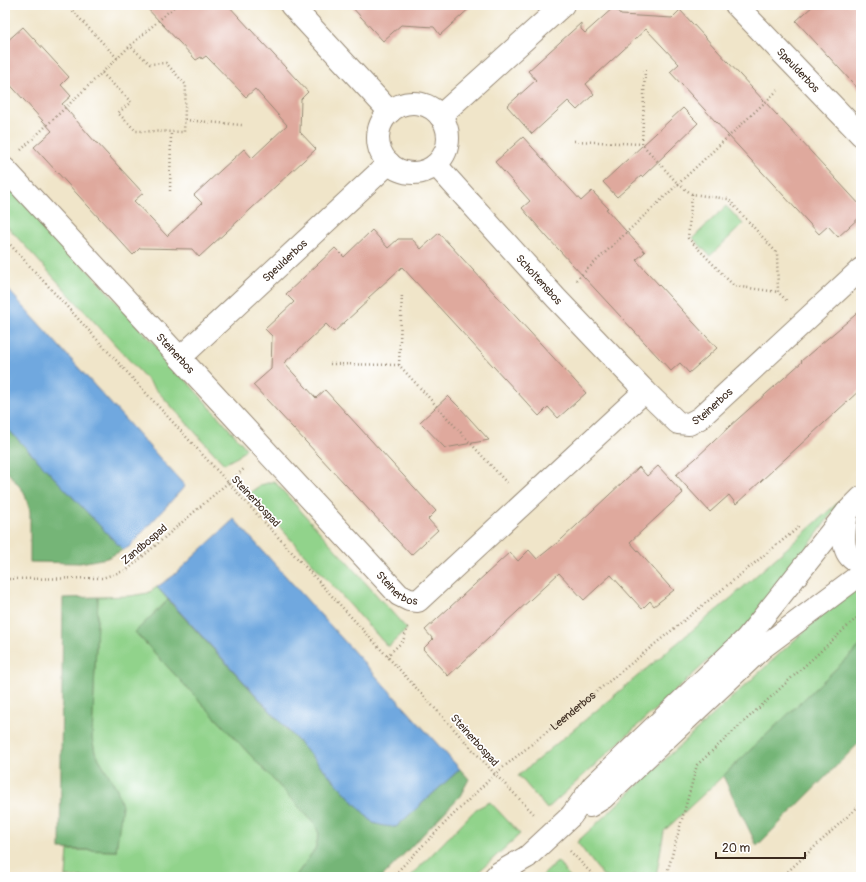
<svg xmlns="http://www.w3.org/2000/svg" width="866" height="882" viewBox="0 0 866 882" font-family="Pangolin,sans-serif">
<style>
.green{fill:#91d38b;stroke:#667e54}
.forest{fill:#74b577;stroke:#58704a}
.water{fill:#6fa8df;stroke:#55697e}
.building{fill:#dfa99d}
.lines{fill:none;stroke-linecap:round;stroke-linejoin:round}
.minor-casing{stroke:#968874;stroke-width:24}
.major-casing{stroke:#968874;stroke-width:24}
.path{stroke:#968874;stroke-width:2.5;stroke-dasharray:1 3;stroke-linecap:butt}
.minor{stroke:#fff;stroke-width:22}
.major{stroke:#fff;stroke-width:22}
.major-bridge-casing{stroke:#968874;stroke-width:24;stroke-linecap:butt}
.major-bridge{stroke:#fff;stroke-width:22}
.labels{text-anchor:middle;stroke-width:3.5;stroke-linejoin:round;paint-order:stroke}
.street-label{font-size:11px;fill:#3b2a1e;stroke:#fff}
</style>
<rect width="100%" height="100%" fill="#fff"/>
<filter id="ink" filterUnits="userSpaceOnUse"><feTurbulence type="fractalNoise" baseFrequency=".025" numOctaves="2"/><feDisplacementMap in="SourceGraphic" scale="8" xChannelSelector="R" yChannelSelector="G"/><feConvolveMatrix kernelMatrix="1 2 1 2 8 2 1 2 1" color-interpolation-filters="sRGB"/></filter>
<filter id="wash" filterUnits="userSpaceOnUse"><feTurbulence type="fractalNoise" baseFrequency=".012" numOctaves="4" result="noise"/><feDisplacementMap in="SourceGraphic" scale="16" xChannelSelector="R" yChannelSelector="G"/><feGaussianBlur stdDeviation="0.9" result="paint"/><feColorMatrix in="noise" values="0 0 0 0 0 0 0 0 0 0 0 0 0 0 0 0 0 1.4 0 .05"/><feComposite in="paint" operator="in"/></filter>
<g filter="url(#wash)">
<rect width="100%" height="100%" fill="#f0e5c9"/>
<g class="green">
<polygon points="5,182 108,292 246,448 239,456 224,464 5,224"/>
<polygon points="726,206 743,224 710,256 693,238"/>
<polygon points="274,481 407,629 388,647 249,493 261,485"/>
<polygon points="842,499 762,611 547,809 521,778 518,776 731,598"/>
<polygon points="861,579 861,645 723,776 664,831 656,877 638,877 635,874 631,877 604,877 577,842 701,726"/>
<polygon points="157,587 168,600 135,632 315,824 319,834 315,849 295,877 66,877 68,850 116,851 118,830 117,789 95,752 92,738 98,597 130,596 148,593"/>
<polygon points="490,802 520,834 473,877 410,877 476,809"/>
<polygon points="558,861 569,877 541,877"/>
</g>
<g class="forest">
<polygon points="5,426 123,550 107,558 80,563 30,562 30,511 24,492 5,469"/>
<polygon points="98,597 92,738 95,752 117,789 122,806 116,851 60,849 63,598"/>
<polygon points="168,600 373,823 396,827 460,769 469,779 460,796 382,877 295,877 315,849 319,834 315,824 135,632"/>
<polygon points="861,645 861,741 757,846 723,776"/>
</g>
<g class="water">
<polygon points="5,286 185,486 129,547 123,550 5,426"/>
<polygon points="234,519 460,769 396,827 384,826 373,823 157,587 173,576"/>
</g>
<g id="blocks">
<g class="building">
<polygon points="144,5 228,5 308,92 301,99 300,132 316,149 199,257 192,249 140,248 133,255 34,147 52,131 5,79 5,43 23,27 69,77 61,85 71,96 62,104 96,143 97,143 143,193 134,201 167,236 202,203 194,195 221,170 244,149 252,158 287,125 255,89 246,97 206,56 202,59 201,57 196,60"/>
<polygon points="350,5 473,5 440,35 434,27 401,25 383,41"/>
<polygon points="814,5 861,5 861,92 796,21"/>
<polygon points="614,7 621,15 672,18 680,10 861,206 861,216 838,237 828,226 819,234 670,72 679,64 646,29 586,84 594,94 577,110 568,101 532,134 507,106 536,80 528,71 581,23 581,29 585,33"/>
<polygon points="683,108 698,123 642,177 641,176 617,197 603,182"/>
<polygon points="523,137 581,201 592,191 608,208 606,209 645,252 636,260 717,348 689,373 680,363 671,371 547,237 522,208 530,201 495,162"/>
<polygon points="372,230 388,248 398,239 412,239 421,249 439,233 586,393 558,418 548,407 539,416 402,267 368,298 370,299 334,332 326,324 309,340 284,363 316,398 325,390 436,511 428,519 438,530 411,555 253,385 271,369 272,336 265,329 294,302 286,294 335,248 344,257"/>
<polygon points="861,310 861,389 736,504 729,495 710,512 676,475 695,459 730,426 802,362 801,361"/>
<polygon points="448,396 461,409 489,440 445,448 420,422"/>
<polygon points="658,466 683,493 630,542 669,586 674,590 654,606 650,601 642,609 611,575 584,600 559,573 448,676 423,649 433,639 425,630 510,552 518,561 529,550 537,559 562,539 639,467 647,476"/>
</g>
</g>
</g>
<g filter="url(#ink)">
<use href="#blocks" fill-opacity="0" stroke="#968874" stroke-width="1"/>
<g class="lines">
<defs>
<g id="minor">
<polyline points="291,5 390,112"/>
<path id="s2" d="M736,5l125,130"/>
<circle cx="413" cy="138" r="35"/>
<polyline points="440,116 563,5"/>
<path id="s3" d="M436,165l120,133 89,93 33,32 11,1 11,-6 161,-149"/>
<path id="s4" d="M5,169l175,189 219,237 10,5 9,1 227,-210"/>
<path id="s5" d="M180,358l209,-195"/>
</g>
<g id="major">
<path d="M847,512c-2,18 -10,44 14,51"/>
<polyline points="590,806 603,798 762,648 861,574"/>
<polyline points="571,816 593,786 746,639 847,512 861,498"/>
<polyline points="495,877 499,873 527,857"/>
</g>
</defs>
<use href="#minor" class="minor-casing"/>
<use href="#major" class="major-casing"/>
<g class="path">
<polyline points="67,5 118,59"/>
<polyline points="645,70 642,144 678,184 692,194 728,199 777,253 778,292 788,302"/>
<polyline points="102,73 131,102 118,113 136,131 184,132 186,85 166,63 150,64 130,46"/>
<polyline points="185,120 242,125"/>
<polyline points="574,141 642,144"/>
<polyline points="21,150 130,46 176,5"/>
<polyline points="170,191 171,132"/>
<polyline points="692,194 688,238 734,286 778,292"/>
<polyline points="5,239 495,774 535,815"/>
<polyline points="576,280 779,89"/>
<polyline points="330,364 399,365 507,483"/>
<polyline points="399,365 402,294"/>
<polyline points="5,579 102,578 127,570 245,468"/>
<polyline points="387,656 403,641 408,627"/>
<polyline points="570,851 595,877"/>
<path id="s1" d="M392,877l54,-55 49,-48 304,-247"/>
<polyline points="666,877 697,765 861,614"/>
<polyline points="782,877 861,804"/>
</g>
<use href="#minor" class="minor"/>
<use href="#major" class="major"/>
<defs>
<polyline id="major-bridge" points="527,857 571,816"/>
</defs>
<use href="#major-bridge" class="major-bridge-casing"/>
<use href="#major-bridge" class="major-bridge"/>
</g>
</g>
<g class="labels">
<g class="street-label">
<text dy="4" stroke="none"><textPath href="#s2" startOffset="90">Speulderbos</textPath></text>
<text dy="4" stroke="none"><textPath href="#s5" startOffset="143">Speulderbos</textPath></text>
<text dy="4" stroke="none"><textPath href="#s3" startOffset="154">Scholtensbos</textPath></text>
<text dy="4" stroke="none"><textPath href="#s4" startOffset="251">Steinerbos</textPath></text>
<text dy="4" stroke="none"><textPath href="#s3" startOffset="394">Steinerbos</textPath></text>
<text transform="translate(256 501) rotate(47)" y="4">Steinerbospad</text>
<text transform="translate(144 544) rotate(-40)" y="4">Zandbospad</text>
<text dy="4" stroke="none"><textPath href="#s4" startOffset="575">Steinerbos</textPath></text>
<text dy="4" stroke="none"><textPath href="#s1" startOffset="246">Leenderbos</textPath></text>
<text transform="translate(475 740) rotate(48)" y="4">Steinerbospad</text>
</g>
</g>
<rect width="866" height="882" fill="none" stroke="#fff" stroke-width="20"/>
<path d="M716 852v6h89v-6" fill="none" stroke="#3b2a1e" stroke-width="2"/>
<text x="722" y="852" font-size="12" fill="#3b2a1e" stroke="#ffffff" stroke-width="3" paint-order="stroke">20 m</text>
</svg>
